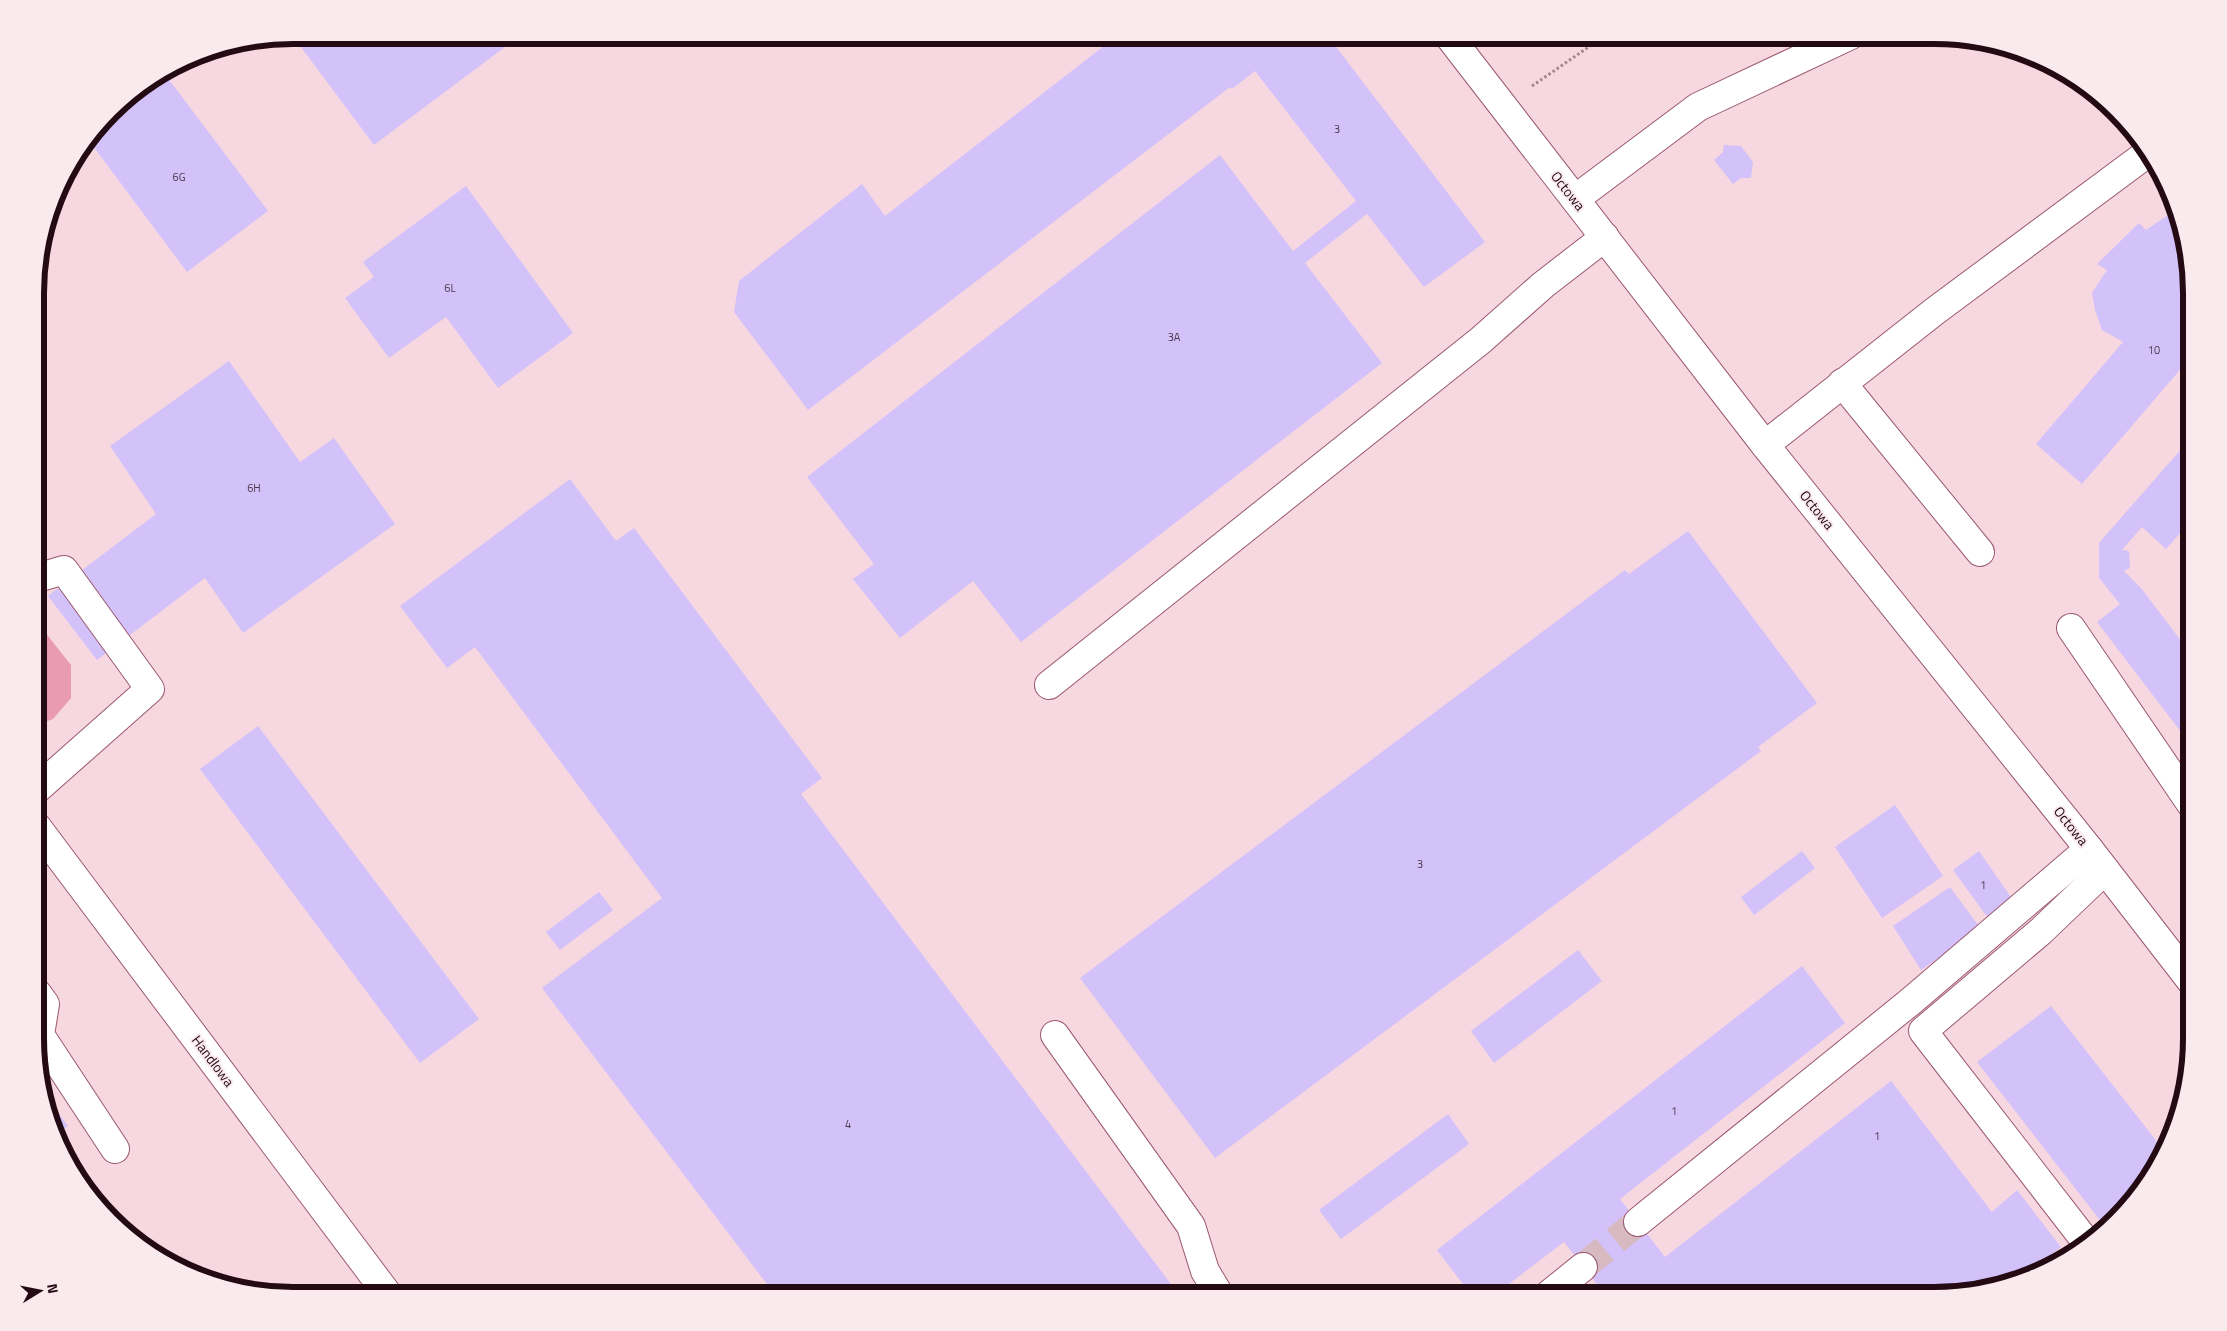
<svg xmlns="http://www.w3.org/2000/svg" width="2227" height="1331" viewBox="0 0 2227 1331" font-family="'Titillium Web',sans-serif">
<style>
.green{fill:#ea9bb4}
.building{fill:#d3c1fa}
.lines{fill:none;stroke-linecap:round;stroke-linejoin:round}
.minor-tunnel{stroke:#d7b9c1;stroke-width:28;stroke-dasharray:28 14;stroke-linecap:butt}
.minor-casing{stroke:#9a586e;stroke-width:30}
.path{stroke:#a1858d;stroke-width:3;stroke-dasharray:2.5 2.5;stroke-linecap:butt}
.minor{stroke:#fff;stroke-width:28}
.labels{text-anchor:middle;stroke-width:4;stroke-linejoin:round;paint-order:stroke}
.number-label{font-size:11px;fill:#4f384d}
.street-label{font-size:14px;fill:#230a13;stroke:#faeaee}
.rim{fill:none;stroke:#230a13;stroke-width:6}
</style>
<rect width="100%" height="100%" fill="#f7d8e0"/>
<polygon class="green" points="37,622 71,665 71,698 53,719 37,725"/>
<g class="building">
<polygon points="292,35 521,35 374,145"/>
<polygon points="1118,35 1327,35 1485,242 1424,287 1367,214 1305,263 1382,363 1021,642 973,581 900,638 853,579 874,564 807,477 1220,155 1293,251 1356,201 1255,71 1232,89 1230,87 808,410 734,312 739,281 862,184 885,216"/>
<polygon points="164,73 268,211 187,272 90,142 122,99"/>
<polygon points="1724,145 1741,146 1753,162 1751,178 1741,178 1733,184 1714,160 1723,152"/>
<polygon points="466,186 573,333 498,388 446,317 389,358 345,298 374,277 363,262"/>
<polygon points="2174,211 2180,216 2191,275 2191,357 2082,484 2036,444 2123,342 2102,330 2095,310 2092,293 2107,270 2097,264 2139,223 2146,230"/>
<polygon points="229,361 300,462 334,438 395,524 243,633 205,578 97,660 48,596 156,514 110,446"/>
<polygon points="2191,438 2191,521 2166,549 2142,527 2122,550 2129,551 2130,568 2124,571 2141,588 2191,654 2191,745 2097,622 2120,604 2099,578 2099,543"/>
<polygon points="570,479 616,541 634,528 822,778 801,794 1180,1296 776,1296 542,988 662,898 475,647 447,668 400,606"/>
<polygon points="1688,531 1817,703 1758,747 1761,751 1215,1158 1080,978 1625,570 1629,574"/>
<polygon points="258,726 479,1019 420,1063 200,769"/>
<polygon points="1895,805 1943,876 1882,918 1835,847"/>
<polygon points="1802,851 1815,868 1754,915 1741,897"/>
<polygon points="1979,851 2013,900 1988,918 1953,870"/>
<polygon points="1950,887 1981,929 1921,970 1893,926"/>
<polygon points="599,892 613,910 560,950 546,932"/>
<polygon points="1578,950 1602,981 1494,1063 1471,1031"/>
<polygon points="1802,966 1845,1023 1620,1199 1665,1257 1891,1081 1992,1212 2017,1190 2061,1247 2035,1267 2039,1272 2001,1287 1951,1295 1606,1296 1564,1242 1493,1296 1472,1296 1437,1250"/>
<polygon points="2051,1006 2165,1152 2157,1168 2116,1221 2106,1228 1977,1062"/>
<polygon points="42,1091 68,1126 55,1135 49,1122"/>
<polygon points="1448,1114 1469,1144 1341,1239 1319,1210"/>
</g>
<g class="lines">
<polyline class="minor-tunnel" points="1583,1267 1638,1222"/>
<defs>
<g id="minor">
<polyline points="1448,35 1765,445 2089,849 2191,981"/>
<polyline points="1575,199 1698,107 1851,35"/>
<polyline points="1842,383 1980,552"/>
<polyline points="1765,445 1935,311 2149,152"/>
<polyline points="37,578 64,570 150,689 37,789"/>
<polyline points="2071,628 2191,804"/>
<polyline points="1049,685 1481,340 1543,285 1605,237"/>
<polyline points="37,827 389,1296"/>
<polyline points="37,993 45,1004 40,1035 115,1149"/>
<polyline points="1055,1035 1191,1226 1205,1271 1220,1296"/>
<polyline points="1638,1222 1910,1002 2089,849"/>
<polyline points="2087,1243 1923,1031 2040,932 2105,870"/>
<polyline points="1547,1296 1583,1267"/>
</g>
</defs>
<use href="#minor" class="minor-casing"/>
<polyline class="path" points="1532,86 1606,35"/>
<use href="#minor" class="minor"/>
</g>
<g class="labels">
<g class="number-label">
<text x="1337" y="133">3</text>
<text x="179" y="181">6G</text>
<text x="450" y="292">6L</text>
<text x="1174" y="341">3A</text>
<text x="2154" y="354">10</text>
<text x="254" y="492">6H</text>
<text x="1420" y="868">3</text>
<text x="1983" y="889">1</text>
<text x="1674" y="1115">1</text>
<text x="848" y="1128">4</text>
<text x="1877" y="1140">1</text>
</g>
<g class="street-label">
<text transform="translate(1568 191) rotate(52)" y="5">Octowa</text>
<text transform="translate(1817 510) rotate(51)" y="5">Octowa</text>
<text transform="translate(2071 826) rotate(51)" y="5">Octowa</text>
<text transform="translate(213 1061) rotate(53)" y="5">Handlowa</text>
</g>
</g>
<path d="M0 0H2227V1331H0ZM293 44H1934A249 249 0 0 1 2183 293V1038A249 249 0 0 1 1934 1287H293A249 249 0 0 1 44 1038V293A249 249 0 0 1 293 44Z" fill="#faeaee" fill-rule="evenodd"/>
<path class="rim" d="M293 44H1934A249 249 0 0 1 2183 293V1038A249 249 0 0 1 1934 1287H293A249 249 0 0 1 44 1038V293A249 249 0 0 1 293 44Z"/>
<g transform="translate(40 1291) rotate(80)" stroke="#faeaee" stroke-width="4" paint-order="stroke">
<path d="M0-4L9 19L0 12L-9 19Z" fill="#230a13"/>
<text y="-8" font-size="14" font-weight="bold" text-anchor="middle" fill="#230a13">N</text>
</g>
</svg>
